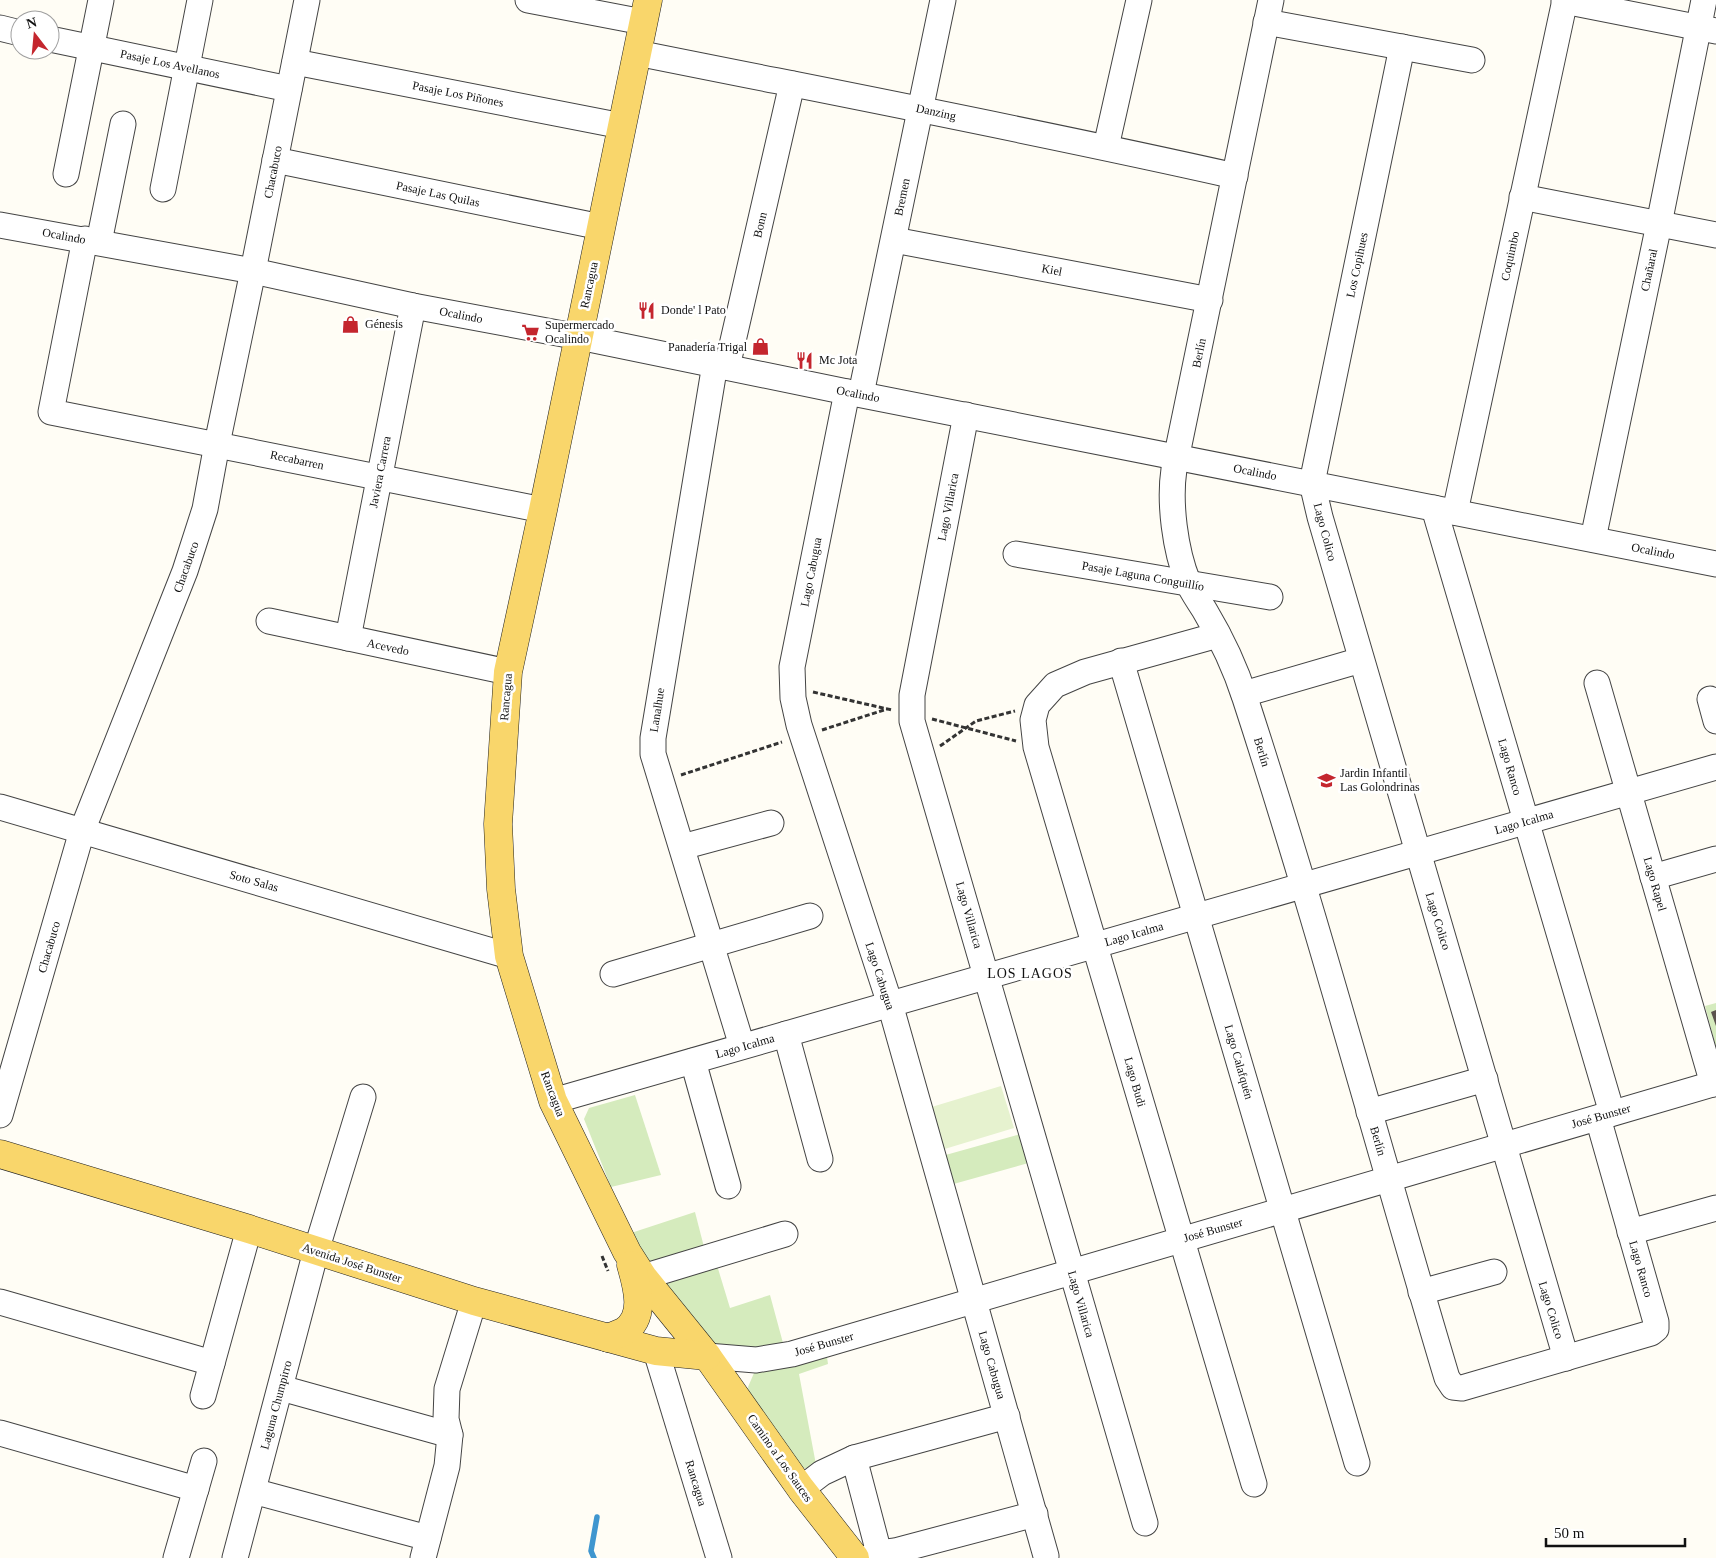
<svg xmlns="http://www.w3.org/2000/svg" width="1716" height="1558" viewBox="0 0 1716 1558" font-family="'Times New Roman',serif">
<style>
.green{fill:#d5ebbd}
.pitch{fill:#e6f2cf}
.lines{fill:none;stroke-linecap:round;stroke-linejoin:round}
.stream{stroke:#3f96cf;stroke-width:5.5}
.building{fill:#5a524d}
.minor-casing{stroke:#444;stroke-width:27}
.major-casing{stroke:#222;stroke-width:29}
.path{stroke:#333;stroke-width:3;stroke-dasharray:5 2.5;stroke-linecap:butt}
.minor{stroke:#fff;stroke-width:25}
.major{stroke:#f9d66b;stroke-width:28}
.labels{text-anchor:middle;stroke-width:5;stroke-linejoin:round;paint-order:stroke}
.street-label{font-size:12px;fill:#111;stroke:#fff}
.poi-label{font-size:12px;fill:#111;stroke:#fff;text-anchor:start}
.neighbourhood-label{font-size:14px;letter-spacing:1px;fill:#111;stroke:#fff}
</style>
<rect width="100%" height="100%" fill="#fffdf5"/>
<g class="green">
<polygon points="1716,1003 1716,1047 1705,1006"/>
<polygon points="635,1095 661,1175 611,1187 584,1119 589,1108"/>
<polygon points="1024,1133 1032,1162 950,1185 942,1156"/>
<polygon points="695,1212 705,1251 652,1266 631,1233"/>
<polygon points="716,1262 730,1308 770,1295 783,1343 733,1350 704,1341 660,1284"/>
<polygon points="827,1357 828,1364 799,1374 817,1470 796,1467 751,1407 748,1387 754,1373"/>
</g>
<polygon class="pitch" points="1001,1086 1014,1128 938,1151 925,1109"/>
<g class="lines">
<polyline class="stream" points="594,1558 591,1551 597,1517"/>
</g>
<polygon class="building" points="1716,1010 1716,1026 1711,1012"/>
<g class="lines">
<defs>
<g id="minor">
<polyline points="528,0 643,22"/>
<path d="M1271,0l-97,469c-5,34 1,81 14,113 4,10 11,19 17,29 15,25 31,59 40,87 73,224 134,453 202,680l6,9 9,1 189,-55 5,-4v-7l-58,-204"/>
<polyline points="1564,1 1716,31"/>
<polyline points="1266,22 1472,60"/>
<polyline points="0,28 20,33"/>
<polyline points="50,39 289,89"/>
<polyline points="1402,47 1312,483 1320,517 1566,1358"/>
<path d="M637,53c199,40 399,78 598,123"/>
<polyline points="295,62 622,126"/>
<polyline points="1106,147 1139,0"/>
<polyline points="275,160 601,227"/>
<polyline points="66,174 101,0"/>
<polyline points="163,189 200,0"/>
<polyline points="1522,197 1716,235"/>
<polyline points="0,225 253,271 413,306 579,337 847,392 1716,564"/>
<polyline points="85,239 51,412 543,510"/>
<polyline points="894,240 1210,300"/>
<polyline points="99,242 123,124"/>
<polyline points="715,364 653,738 653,754 742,1046"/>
<polyline points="727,367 792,84"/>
<polyline points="847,392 792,667 793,698 799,725 890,1004 1046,1556"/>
<polyline points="861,394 943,0"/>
<polyline points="966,415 912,695 912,721 1145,1523"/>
<polyline points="1434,508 1612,1113"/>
<polyline points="1455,512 1565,0"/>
<polyline points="1593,539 1659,224 1704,0"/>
<polyline points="1016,554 1270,597"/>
<polyline points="269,621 508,672"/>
<polyline points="1218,635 1085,672 1055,685 1037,705 1033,720 1036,747 1254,1484"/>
<polyline points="348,638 413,306"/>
<polyline points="1121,661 1357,1463"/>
<polyline points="1597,683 1713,1084"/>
<polyline points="1244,694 1361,660"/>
<polyline points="1710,699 1716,721"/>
<polyline points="0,807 509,956"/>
<polyline points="682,847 771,823"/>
<polyline points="1653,877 1716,859"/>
<polyline points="613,974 810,916"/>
<polyline points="786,1034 820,1159"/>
<polyline points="693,1061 728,1186"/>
<polyline points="553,1101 1716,767"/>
<polyline points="1369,1112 1485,1079"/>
<polyline points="0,1115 82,831 185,571 205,509 217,444 253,271 307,0"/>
<polyline points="1630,1232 1716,1208"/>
<polyline points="643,1277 785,1234"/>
<polyline points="1421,1292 1494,1272"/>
<polyline points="0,1302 212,1363"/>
<polyline points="656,1351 719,1558"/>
<polyline points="707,1356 756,1360 792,1354 1716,1083"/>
<polyline points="281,1388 450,1435"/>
<polyline points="203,1396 249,1229"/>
<polyline points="0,1433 196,1489"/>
<polyline points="854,1458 1007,1416"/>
<polyline points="801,1489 822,1473 854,1458 879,1553"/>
<polyline points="253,1491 428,1538"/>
<polyline points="176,1558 204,1461"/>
<polyline points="235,1558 316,1251 363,1097"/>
<polyline points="423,1558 447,1466 450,1435 446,1419 447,1389 474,1301"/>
<polyline points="868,1558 879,1553 895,1551 1035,1514"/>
</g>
<g id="major">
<polyline points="648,0 543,510 508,672 498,824 501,889 509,956 553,1101 627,1252 643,1277 707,1356 801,1489 855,1558"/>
<polyline points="0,1154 249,1229 474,1301 656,1351 707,1356"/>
<path d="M608,1338c4,-2 10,-4 15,-6 24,-14 14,-46 8,-67"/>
</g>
</defs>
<use href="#minor" class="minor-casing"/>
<use href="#major" class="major-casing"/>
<g class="path">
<polyline points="813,692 892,710"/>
<polyline points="932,719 1016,741"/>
<polyline points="822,730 887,709"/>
<polyline points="940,746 976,721 1015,711"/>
<polyline points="681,775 782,742"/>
<polyline points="602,1256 608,1271"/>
</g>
<use href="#minor" class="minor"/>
<use href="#major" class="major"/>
</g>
<defs>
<symbol id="restaurant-bare" viewBox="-9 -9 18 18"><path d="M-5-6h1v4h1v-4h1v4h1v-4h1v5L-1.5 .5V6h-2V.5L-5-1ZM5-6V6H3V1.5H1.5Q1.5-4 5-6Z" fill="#c4262e" stroke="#fff" stroke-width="2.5" paint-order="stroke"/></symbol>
<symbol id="shop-bare" viewBox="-9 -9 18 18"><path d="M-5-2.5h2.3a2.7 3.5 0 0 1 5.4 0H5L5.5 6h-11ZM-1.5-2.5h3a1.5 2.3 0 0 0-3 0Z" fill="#c4262e" stroke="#fff" stroke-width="2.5" paint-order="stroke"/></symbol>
<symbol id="supermarket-bare" viewBox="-9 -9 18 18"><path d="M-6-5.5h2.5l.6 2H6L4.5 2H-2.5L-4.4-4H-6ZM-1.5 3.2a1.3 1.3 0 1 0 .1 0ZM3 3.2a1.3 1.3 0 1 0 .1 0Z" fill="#c4262e" stroke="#fff" stroke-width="2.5" paint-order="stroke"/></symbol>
<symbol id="school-bare" viewBox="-9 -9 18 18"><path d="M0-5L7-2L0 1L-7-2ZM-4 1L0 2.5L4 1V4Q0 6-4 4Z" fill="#c4262e" stroke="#fff" stroke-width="2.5" paint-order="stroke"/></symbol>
</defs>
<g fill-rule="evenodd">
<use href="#restaurant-bare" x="634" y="298" width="25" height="25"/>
<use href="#shop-bare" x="338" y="312" width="25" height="25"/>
<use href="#supermarket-bare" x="518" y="320" width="25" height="25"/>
<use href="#shop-bare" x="748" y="334" width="25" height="25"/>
<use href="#restaurant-bare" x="792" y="348" width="25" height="25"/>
<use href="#school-bare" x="1314" y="768" width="25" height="25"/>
</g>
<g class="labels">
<g class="street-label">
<text transform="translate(170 64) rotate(12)" y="4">Pasaje Los Avellanos</text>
<text transform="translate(458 94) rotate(11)" y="4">Pasaje Los Piñones</text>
<text transform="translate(936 112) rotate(12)" y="4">Danzing</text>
<text transform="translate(273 172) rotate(-79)" y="4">Chacabuco</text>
<text transform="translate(438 194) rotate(12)" y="4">Pasaje Las Quilas</text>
<text transform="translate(902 197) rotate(-78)" y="4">Bremen</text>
<text transform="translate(760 225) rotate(-77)" y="4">Bonn</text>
<text transform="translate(64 236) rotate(10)" y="4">Ocalindo</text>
<text transform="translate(1510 256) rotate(-78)" y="4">Coquimbo</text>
<text transform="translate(1357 265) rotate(-78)" y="4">Los Copihues</text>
<text transform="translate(1052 270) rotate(11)" y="4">Kiel</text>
<text transform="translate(1649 270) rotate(-78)" y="4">Chañaral</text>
<text transform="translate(589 285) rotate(-78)" y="4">Rancagua</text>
<text transform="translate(461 315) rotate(11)" y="4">Ocalindo</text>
<text transform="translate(1199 353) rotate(-79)" y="4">Berlín</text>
<text transform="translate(858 394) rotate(11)" y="4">Ocalindo</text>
<text transform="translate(297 460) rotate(12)" y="4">Recabarren</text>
<text transform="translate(380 472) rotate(-79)" y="4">Javiera Carrera</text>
<text transform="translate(1255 472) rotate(11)" y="4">Ocalindo</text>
<text transform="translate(948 507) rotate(-79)" y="4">Lago Villarica</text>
<text transform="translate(1325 532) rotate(75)" y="4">Lago Colico</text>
<text transform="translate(1653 551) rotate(11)" y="4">Ocalindo</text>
<text transform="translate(186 567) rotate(-70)" y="4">Chacabuco</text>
<text transform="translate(811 572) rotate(-79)" y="4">Lago Cabugua</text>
<text transform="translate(1143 576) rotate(10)" y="4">Pasaje Laguna Conguillío</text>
<text transform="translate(388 647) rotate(12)" y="4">Acevedo</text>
<text transform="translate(506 697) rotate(-85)" y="4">Rancagua</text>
<text transform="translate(657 710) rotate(-81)" y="4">Lanalhue</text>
<text transform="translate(1262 752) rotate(73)" y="4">Berlín</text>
<text transform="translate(1510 767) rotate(74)" y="4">Lago Ranco</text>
<text transform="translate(1524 822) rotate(-16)" y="4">Lago Icalma</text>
<text transform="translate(254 881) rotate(16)" y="4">Soto Salas</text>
<text transform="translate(1655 884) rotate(74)" y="4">Lago Rapel</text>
<text transform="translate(969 915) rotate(74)" y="4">Lago Villarica</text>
<text transform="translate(1438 921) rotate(73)" y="4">Lago Colico</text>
<text transform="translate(1134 934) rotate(-16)" y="4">Lago Icalma</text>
<text transform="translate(49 947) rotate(-74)" y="4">Chacabuco</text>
<text transform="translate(880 976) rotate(72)" y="4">Lago Cabugua</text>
<text transform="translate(745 1046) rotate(-16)" y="4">Lago Icalma</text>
<text transform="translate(1239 1062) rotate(74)" y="4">Lago Calafquén</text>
<text transform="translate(1135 1082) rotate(74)" y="4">Lago Budi</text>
<text transform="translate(553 1094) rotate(69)" y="4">Rancagua</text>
<text transform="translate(1601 1116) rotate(-16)" y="4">José Bunster</text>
<text transform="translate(1378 1141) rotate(74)" y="4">Berlín</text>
<text transform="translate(1213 1230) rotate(-16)" y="4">José Bunster</text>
<text transform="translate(352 1263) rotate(18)" y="4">Avenida José Bunster</text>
<text transform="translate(1641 1269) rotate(74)" y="4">Lago Ranco</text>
<text transform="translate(1081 1304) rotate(74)" y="4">Lago Villarica</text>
<text transform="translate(1551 1310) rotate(73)" y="4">Lago Colico</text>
<text transform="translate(824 1344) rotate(-16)" y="4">José Bunster</text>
<text transform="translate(992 1365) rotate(74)" y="4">Lago Cabugua</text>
<text transform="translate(276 1405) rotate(-75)" y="4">Laguna Chumpirro</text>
<text transform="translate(780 1458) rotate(55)" y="4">Camino a Los Sauces</text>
<text transform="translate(696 1483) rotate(73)" y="4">Rancagua</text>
</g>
<g class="poi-label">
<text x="661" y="314">Donde' l Pato</text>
<text x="365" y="328">Génesis</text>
<text x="545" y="329">Supermercado<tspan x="545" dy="14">Ocalindo</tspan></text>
<text x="747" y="351" text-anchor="end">Panadería Trigal</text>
<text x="819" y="364">Mc Jota</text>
<text x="1340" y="777">Jardin Infantil<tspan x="1340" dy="14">Las Golondrinas</tspan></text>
</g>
<g class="neighbourhood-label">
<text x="1030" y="978">LOS LAGOS</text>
</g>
</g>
<g transform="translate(35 35) rotate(344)"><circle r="24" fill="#ffffff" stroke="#a0a0a0"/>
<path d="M0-4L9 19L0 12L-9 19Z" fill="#c4262e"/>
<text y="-8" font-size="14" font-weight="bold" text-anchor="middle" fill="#111111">N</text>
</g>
<path d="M1546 1538v8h139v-8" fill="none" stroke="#111111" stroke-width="2.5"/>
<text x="1554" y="1538" font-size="15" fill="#111111" stroke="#ffffff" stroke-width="4" paint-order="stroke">50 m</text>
</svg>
